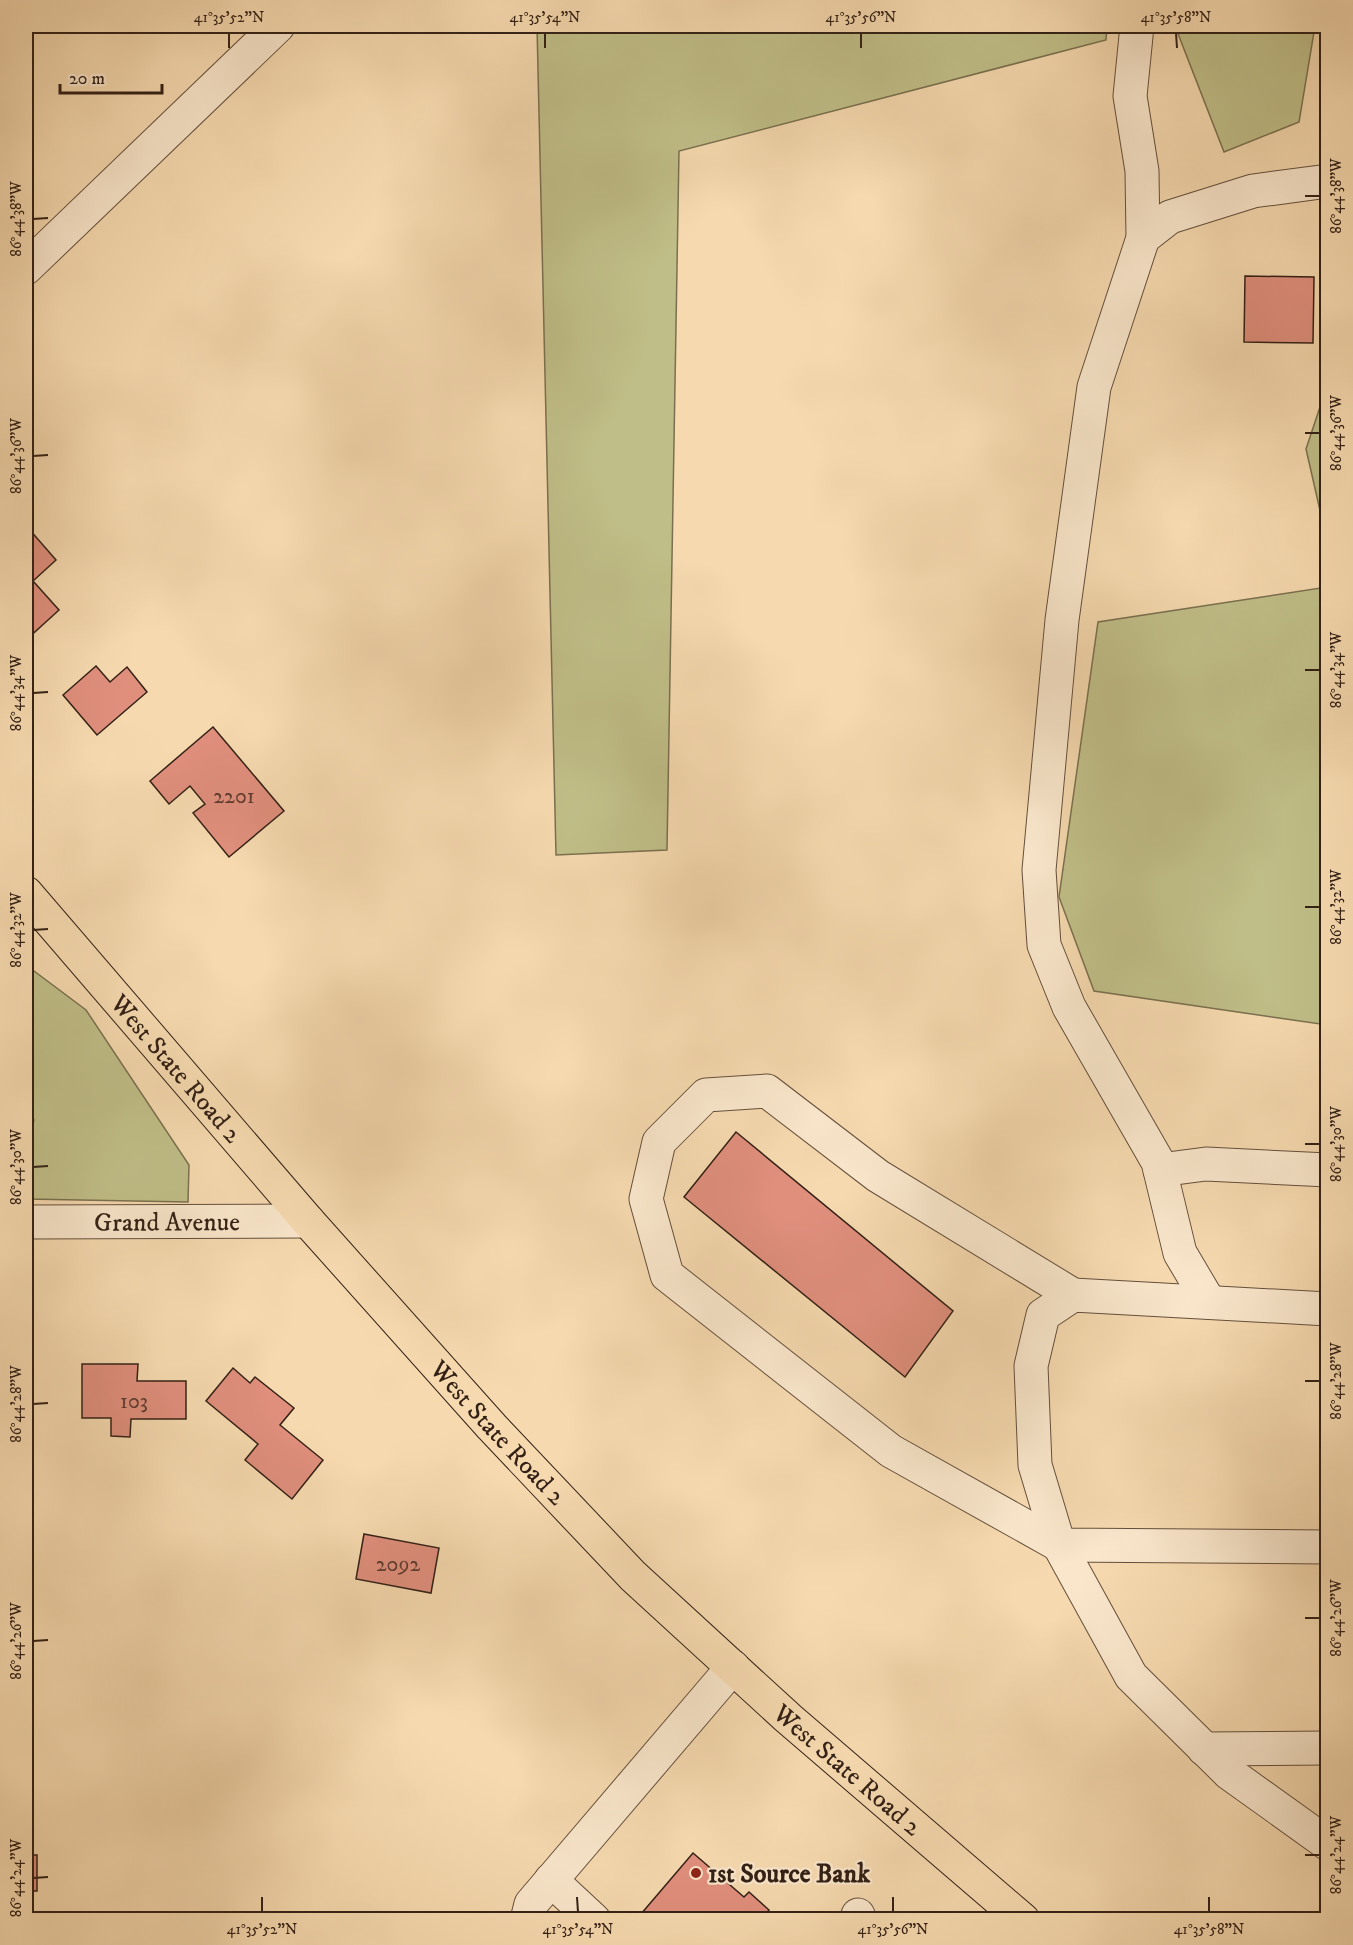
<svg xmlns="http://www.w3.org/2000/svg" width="1353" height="1945" viewBox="0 0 1353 1945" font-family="'IM FELL DW Pica',serif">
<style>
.green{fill:#c0be88;stroke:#7a704f;stroke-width:1.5}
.building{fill:#e08f7d;stroke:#332116;stroke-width:1.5}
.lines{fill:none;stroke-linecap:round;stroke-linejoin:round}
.minor-casing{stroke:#644f3c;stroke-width:35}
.major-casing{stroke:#332116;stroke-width:35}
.minor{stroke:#f9e6cb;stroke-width:33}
.major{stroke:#f6d9af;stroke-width:33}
.ticks{fill:none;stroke:#332116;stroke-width:2}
.poi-dot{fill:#8f2418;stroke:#f9e6cb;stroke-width:2}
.labels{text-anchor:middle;stroke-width:4.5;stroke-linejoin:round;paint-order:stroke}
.number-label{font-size:22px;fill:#5e3c30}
.street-label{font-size:26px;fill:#332116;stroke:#f9e6cb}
.poi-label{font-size:26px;font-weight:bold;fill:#332116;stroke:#f9e6cb;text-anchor:start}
.neatline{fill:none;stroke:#332116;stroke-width:2}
.ticks-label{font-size:15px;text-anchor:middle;fill:#332116}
</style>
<rect width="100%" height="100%" fill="#f6d9af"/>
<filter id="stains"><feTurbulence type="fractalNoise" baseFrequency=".00333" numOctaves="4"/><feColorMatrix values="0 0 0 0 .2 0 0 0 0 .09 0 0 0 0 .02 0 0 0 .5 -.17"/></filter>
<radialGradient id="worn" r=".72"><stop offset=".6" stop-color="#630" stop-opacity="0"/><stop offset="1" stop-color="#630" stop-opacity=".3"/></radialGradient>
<g class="green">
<polygon points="537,26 1107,26 1106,40 679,151 667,850 556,855"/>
<polygon points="1175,26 1315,26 1299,122 1224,152"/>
<polygon points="1327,386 1327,541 1306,449"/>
<polygon points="1327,587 1327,1025 1094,991 1059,897 1098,622"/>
<polygon points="26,965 86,1010 189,1165 188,1202 26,1199 26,1139 28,1139 34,1120 26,1110"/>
</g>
<g class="building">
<polygon points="1245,276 1314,277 1313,343 1244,342"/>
<polygon points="29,529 56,560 33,581 59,610 26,640 26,532"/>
<polygon points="96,666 110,682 127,667 147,692 97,735 63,695"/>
<polygon points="213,727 284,811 229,857 193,813 205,804 190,786 169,804 150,781"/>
<polygon points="736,1132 953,1311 905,1377 684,1197"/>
<polygon points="82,1364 138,1364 137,1381 186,1381 186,1419 131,1419 130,1437 111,1436 111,1418 82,1418"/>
<polygon points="233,1368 250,1383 255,1377 294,1408 280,1425 323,1460 292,1499 245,1460 258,1444 206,1401"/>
<polygon points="364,1534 439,1548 431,1593 356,1579"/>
<polygon points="693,1853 744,1897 749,1892 769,1910 763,1917 766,1920 647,1920 641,1914"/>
<rect x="26" y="1855" width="11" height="36"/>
</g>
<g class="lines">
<defs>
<g id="minor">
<polyline points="1137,26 1130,96 1142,171 1143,238 1094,387 1062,620 1039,870 1044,945 1069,1007 1158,1162 1180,1253 1209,1302"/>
<polyline points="1143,238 1170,217 1253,191 1328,181"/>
<polyline points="26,268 278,26"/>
<polyline points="1160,1170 1206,1164 1328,1170"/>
<path id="s1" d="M26,1222l282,-1"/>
<polyline points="1073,1295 878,1176 767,1091 706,1095 659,1142 646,1199 667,1275 891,1451 1059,1545 1328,1547"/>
<polyline points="1328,1309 1073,1295 1043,1315 1031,1366 1035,1465 1059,1545 1131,1676 1229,1773 1328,1844"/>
<polyline points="1204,1749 1328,1748"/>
<polyline points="551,1880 594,1920"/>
<polyline points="858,1915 860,1920"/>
<polyline points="527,1920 531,1904 733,1667"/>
</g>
<g id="major">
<path id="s2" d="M26,893l282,328 184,206 141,149 155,142 235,202"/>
</g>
</defs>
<use href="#minor" class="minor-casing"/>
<use href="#major" class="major-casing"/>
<use href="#minor" class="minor"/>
<use href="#major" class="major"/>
</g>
<path class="ticks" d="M229,33v15M545,33v15M861,33v15M1176,33l1,15M1305,196h15M33,219l15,-1M1305,433h15M33,456l15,-1M1305,670h15M33,693l15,-1M1305,907h15M33,930l15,-1M1305,1144h15M33,1167l15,-1M1305,1381h15M33,1404l15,-1M1305,1618h15M33,1641l15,-1M1305,1855h15M33,1878l15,-1M262,1897v15M577,1897l1,15M893,1897v15M1209,1897v15"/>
<circle class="poi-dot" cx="696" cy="1873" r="6"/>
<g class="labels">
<g class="number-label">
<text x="234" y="803">2201</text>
<text x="134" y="1408">103</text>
<text x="398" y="1571">2092</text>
</g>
<g class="street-label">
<text dy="9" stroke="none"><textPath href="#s2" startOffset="231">West State Road 2</textPath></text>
<text dy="9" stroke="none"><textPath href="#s1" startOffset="141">Grand Avenue</textPath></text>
<text dy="9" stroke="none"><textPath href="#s2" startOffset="717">West State Road 2</textPath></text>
<text dy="9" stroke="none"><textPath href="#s2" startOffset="1203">West State Road 2</textPath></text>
</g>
<g class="poi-label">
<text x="708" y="1882">1st Source Bank</text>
</g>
</g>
<rect width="1353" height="1945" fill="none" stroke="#f6d9af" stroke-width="66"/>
<path d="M60 84v9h102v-9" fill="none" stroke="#332116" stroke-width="3"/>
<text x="69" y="84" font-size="18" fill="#332116" stroke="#f9e6cb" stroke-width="4.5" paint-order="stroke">20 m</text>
<rect x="33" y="33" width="1287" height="1879" class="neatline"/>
<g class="ticks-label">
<text x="229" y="22">41°35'52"N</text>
<text x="545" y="22">41°35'54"N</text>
<text x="861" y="22">41°35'56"N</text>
<text x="1176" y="22">41°35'58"N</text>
<text transform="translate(1336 196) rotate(-90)" y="5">86°44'38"W</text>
<text transform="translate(16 219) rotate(-90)" y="5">86°44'38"W</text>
<text transform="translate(1336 433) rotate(-90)" y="5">86°44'36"W</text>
<text transform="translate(16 456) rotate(-90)" y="5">86°44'36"W</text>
<text transform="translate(1336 670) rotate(-90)" y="5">86°44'34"W</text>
<text transform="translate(16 693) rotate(-90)" y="5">86°44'34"W</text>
<text transform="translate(1336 907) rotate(-90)" y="5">86°44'32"W</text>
<text transform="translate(16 930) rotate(-90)" y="5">86°44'32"W</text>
<text transform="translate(1336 1144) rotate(-90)" y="5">86°44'30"W</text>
<text transform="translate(16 1167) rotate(-90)" y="5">86°44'30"W</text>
<text transform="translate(1336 1381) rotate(-90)" y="5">86°44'28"W</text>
<text transform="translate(16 1404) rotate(-90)" y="5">86°44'28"W</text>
<text transform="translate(1336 1618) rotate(-90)" y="5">86°44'26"W</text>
<text transform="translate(16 1641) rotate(-90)" y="5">86°44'26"W</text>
<text transform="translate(1336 1855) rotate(-90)" y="5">86°44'24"W</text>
<text transform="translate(16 1878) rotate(-90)" y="5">86°44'24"W</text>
<text x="262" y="1934">41°35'52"N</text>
<text x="578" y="1934">41°35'54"N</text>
<text x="893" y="1934">41°35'56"N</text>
<text x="1209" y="1934">41°35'58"N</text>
</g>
<rect width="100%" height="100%" filter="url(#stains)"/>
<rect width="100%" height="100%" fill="url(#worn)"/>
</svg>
